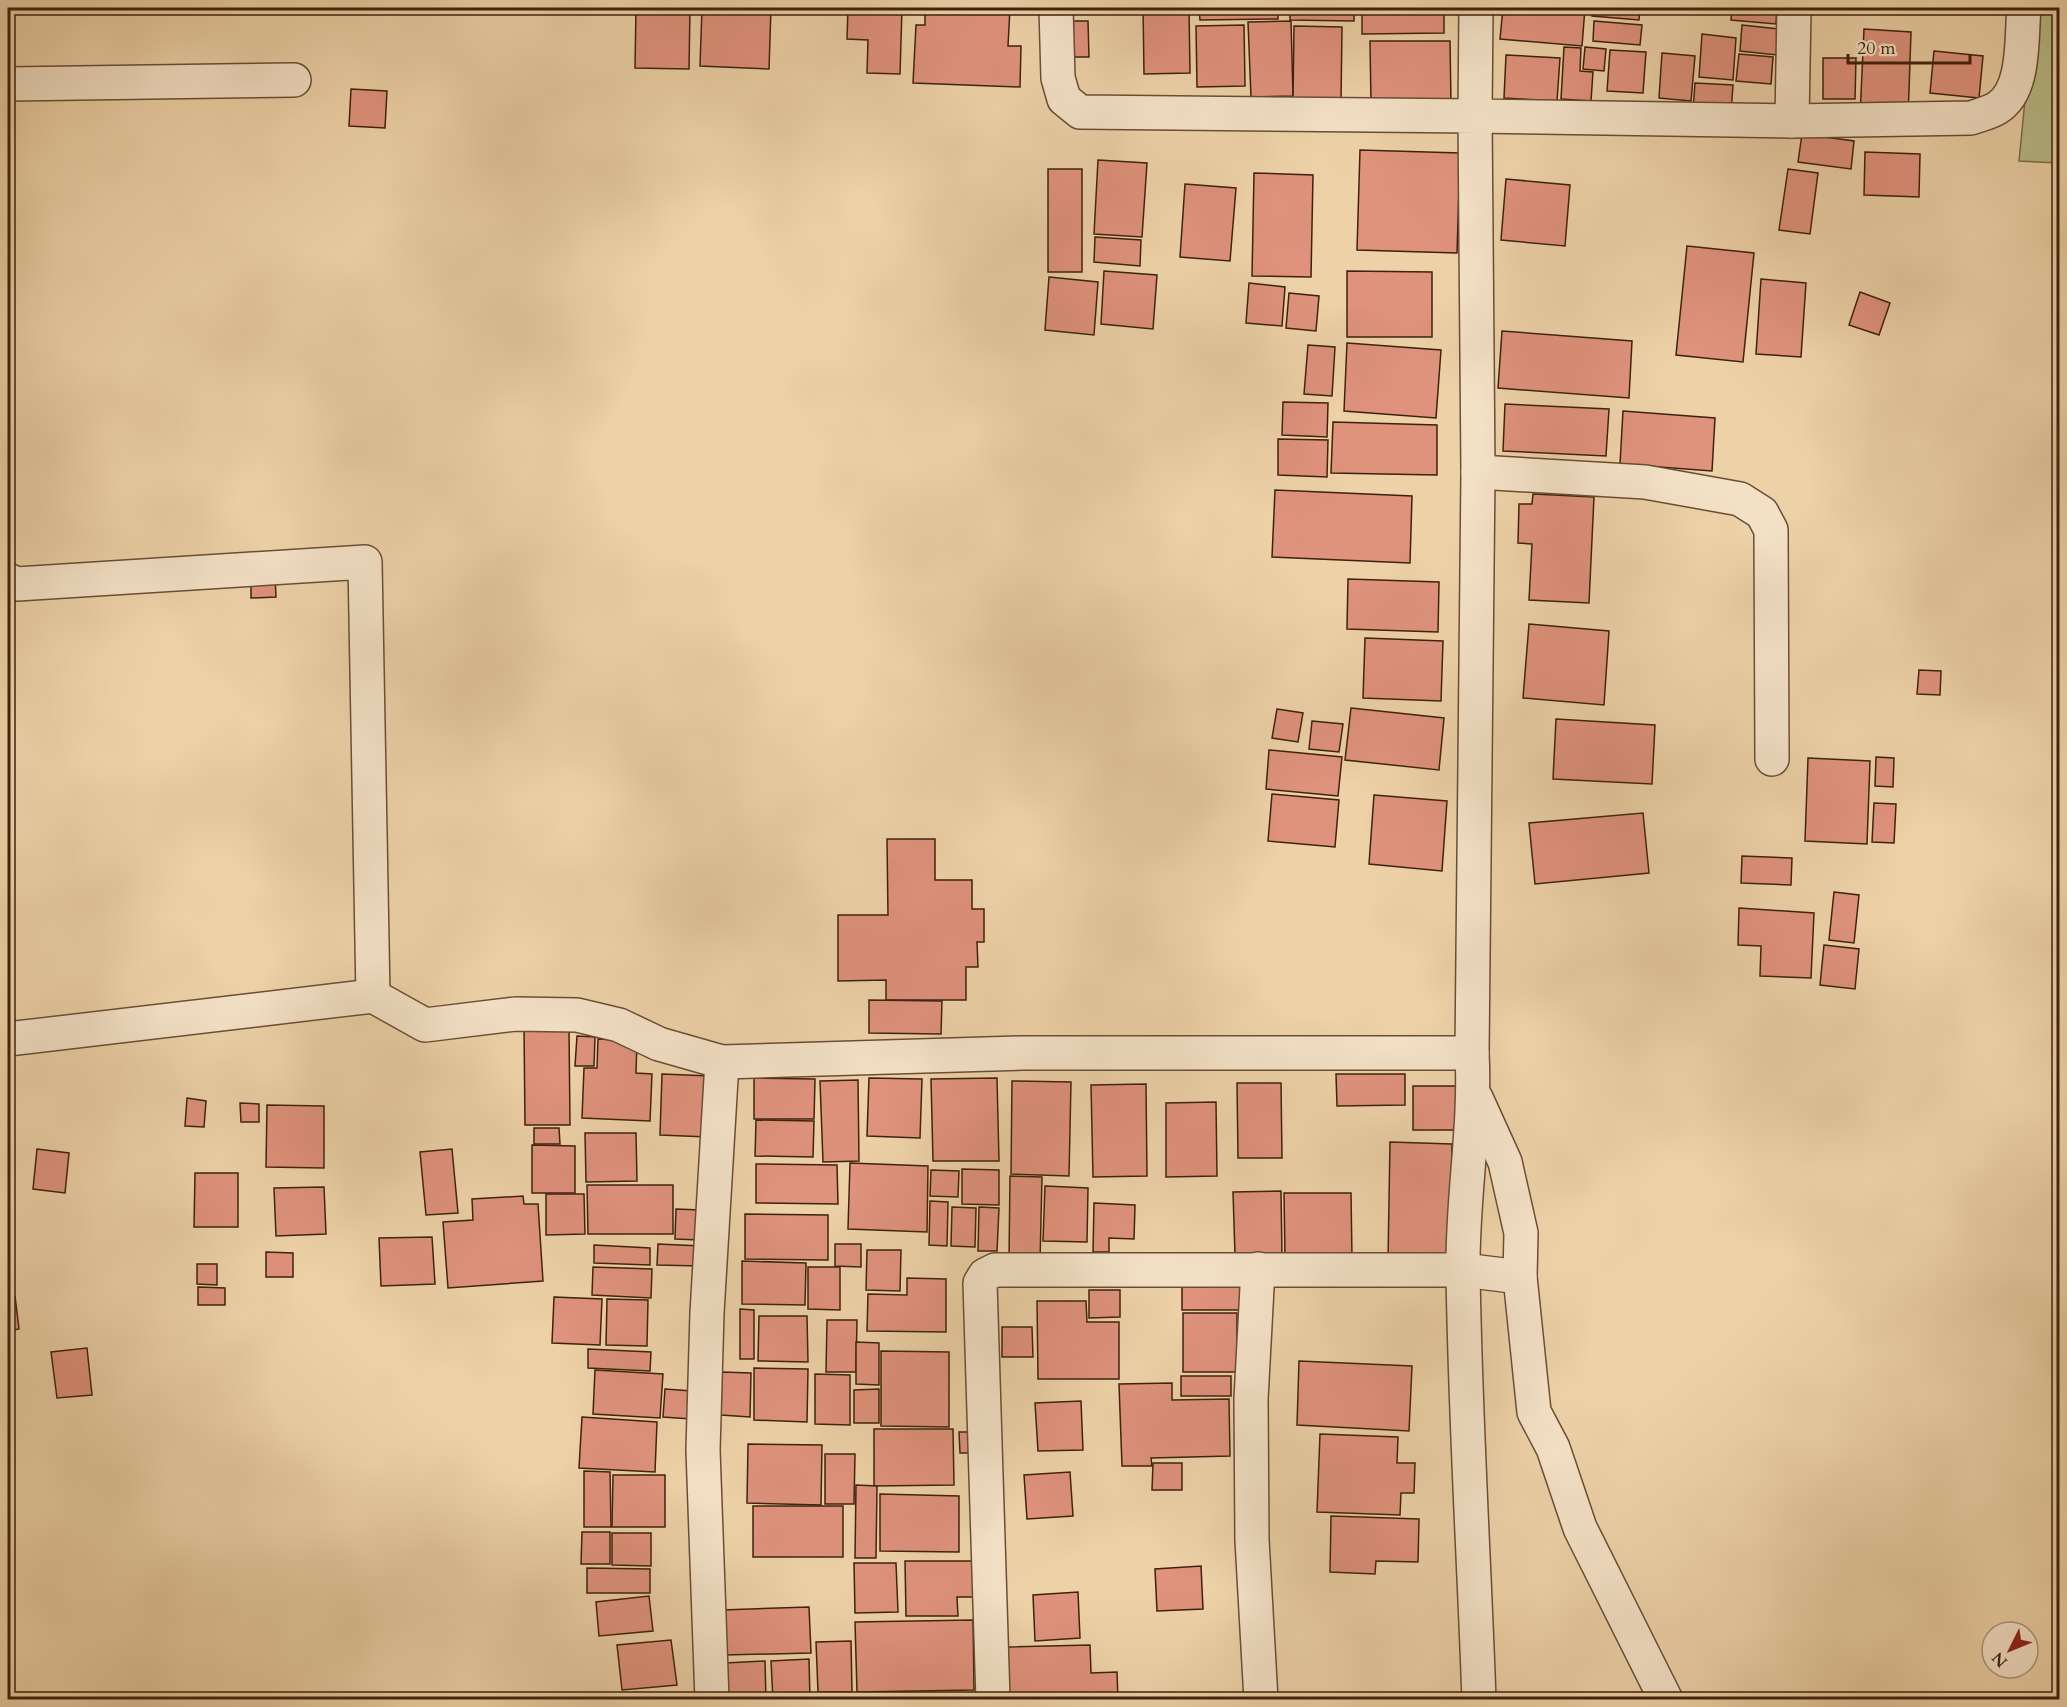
<svg xmlns="http://www.w3.org/2000/svg" width="2067" height="1707" viewBox="0 0 2067 1707" font-family="Cardo,serif">
<style>
.green{fill:#b8bc88;stroke:#7b6f4a;stroke-width:1.5}
.building{fill:#df927c;stroke:#3e220d;stroke-width:1.5}
.lines{fill:none;stroke-linecap:round;stroke-linejoin:round}
.minor-casing{stroke:#6a4e34;stroke-width:36}
.minor{stroke:#f3e1c6;stroke-width:33}
</style>
<rect width="100%" height="100%" fill="#edd1a7"/>
<filter id="stains"><feTurbulence type="fractalNoise" baseFrequency=".00333" numOctaves="4"/><feColorMatrix values="0 0 0 0 .2 0 0 0 0 .09 0 0 0 0 .02 0 0 0 .5 -.17"/></filter>
<radialGradient id="worn" r=".72"><stop offset=".6" stop-color="#630" stop-opacity="0"/><stop offset="1" stop-color="#630" stop-opacity=".3"/></radialGradient>
<polygon class="green" points="2034,8 2059,8 2059,163 2019,161"/>
<g class="building">
<polygon points="636,8 690,8 689,69 635,68"/>
<polygon points="702,8 771,8 769,69 700,66"/>
<polygon points="848,8 902,8 900,74 867,73 868,40 847,39"/>
<polygon points="925,8 1010,8 1008,46 1021,46 1020,87 913,83 916,25 925,25"/>
<polygon points="1143,8 1189,8 1190,73 1144,74"/>
<polygon points="1199,8 1278,8 1278,19 1200,20"/>
<polygon points="1290,8 1354,8 1354,21 1290,20"/>
<polygon points="1362,8 1444,8 1444,33 1362,34"/>
<polygon points="1503,8 1585,8 1582,46 1500,39"/>
<polygon points="1593,8 1640,8 1639,20 1592,16"/>
<polygon points="1732,8 1777,8 1776,24 1731,20"/>
<polygon points="1826,8 1885,8 1885,10"/>
<polygon points="1064,21 1088,21 1089,57 1065,57"/>
<polygon points="1291,21 1293,96 1251,97 1248,22"/>
<polygon points="1594,21 1642,25 1640,45 1593,41"/>
<polygon points="1244,25 1245,86 1197,87 1196,26"/>
<polygon points="1742,25 1779,29 1777,55 1740,51"/>
<polygon points="1294,26 1342,27 1341,102 1293,101"/>
<polygon points="1864,29 1911,32 1908,119 1860,117"/>
<polygon points="1702,34 1736,38 1733,80 1699,77"/>
<polygon points="1370,41 1450,41 1451,103 1371,103"/>
<polygon points="1564,47 1581,48 1580,71 1593,72 1591,101 1561,99"/>
<polygon points="1585,47 1606,49 1604,71 1583,69"/>
<polygon points="1610,50 1646,52 1643,93 1607,91"/>
<polygon points="1934,51 1983,56 1979,98 1930,93"/>
<polygon points="1662,53 1695,56 1691,101 1659,98"/>
<polygon points="1739,54 1773,57 1771,84 1736,81"/>
<polygon points="1506,55 1560,58 1557,101 1504,98"/>
<polygon points="1823,58 1856,58 1855,99 1823,99"/>
<polygon points="1695,83 1733,85 1731,113 1693,110"/>
<polygon points="351,89 387,91 385,128 349,126"/>
<polygon points="1802,134 1854,141 1851,169 1798,162"/>
<polygon points="1360,150 1460,153 1457,253 1357,250"/>
<polygon points="1865,152 1920,154 1919,197 1864,195"/>
<polygon points="1098,160 1147,163 1142,237 1094,234"/>
<rect x="1048" y="169" width="34" height="103"/>
<polygon points="1788,169 1818,173 1810,234 1779,230"/>
<polygon points="1254,173 1313,175 1311,277 1252,276"/>
<polygon points="1506,179 1570,185 1565,246 1501,240"/>
<polygon points="1185,184 1236,188 1230,261 1180,257"/>
<polygon points="1095,237 1141,240 1140,266 1094,262"/>
<polygon points="1687,246 1754,253 1743,362 1676,355"/>
<polygon points="1104,271 1157,275 1153,329 1101,324"/>
<polygon points="1347,271 1432,272 1432,337 1347,337"/>
<polygon points="1049,277 1098,282 1094,335 1045,330"/>
<polygon points="1761,279 1806,283 1801,357 1756,354"/>
<polygon points="1249,283 1285,287 1282,326 1246,323"/>
<polygon points="1860,292 1890,303 1879,335 1849,325"/>
<polygon points="1289,293 1319,296 1316,331 1286,328"/>
<polygon points="1502,331 1632,341 1629,398 1498,388"/>
<polygon points="1347,343 1441,350 1436,418 1344,411"/>
<polygon points="1308,345 1335,347 1332,396 1304,394"/>
<polygon points="1283,402 1328,403 1327,437 1282,435"/>
<polygon points="1505,404 1609,409 1606,456 1503,451"/>
<polygon points="1623,411 1715,418 1712,471 1620,464"/>
<polygon points="1333,422 1437,425 1437,475 1331,473"/>
<polygon points="1278,439 1328,440 1327,477 1278,475"/>
<polygon points="1275,490 1412,496 1410,563 1272,557"/>
<polygon points="1533,494 1594,497 1589,603 1529,600 1532,544 1518,543 1519,504 1532,504"/>
<polygon points="275,576 276,597 251,598 251,577"/>
<polygon points="1348,579 1439,582 1438,632 1347,629"/>
<polygon points="1529,624 1609,631 1604,705 1523,698"/>
<polygon points="1365,638 1443,641 1441,701 1363,698"/>
<polygon points="1919,670 1941,671 1940,695 1917,694"/>
<polygon points="1351,708 1444,718 1439,770 1345,760"/>
<polygon points="1277,709 1303,713 1298,742 1272,738"/>
<polygon points="1556,719 1655,725 1652,784 1553,779"/>
<polygon points="1312,721 1343,724 1339,752 1309,749"/>
<polygon points="1269,750 1342,757 1338,796 1266,789"/>
<polygon points="1876,757 1894,758 1893,787 1875,786"/>
<polygon points="1808,758 1870,761 1867,844 1805,841"/>
<polygon points="1272,794 1339,800 1335,847 1268,841"/>
<polygon points="1374,795 1447,801 1442,871 1369,864"/>
<polygon points="1874,803 1896,804 1894,843 1872,842"/>
<polygon points="1643,813 1649,873 1535,884 1529,823"/>
<polygon points="887,839 935,839 935,880 972,880 972,909 984,909 984,942 977,942 978,967 966,967 966,1000 886,1000 886,980 838,981 838,915 888,915"/>
<polygon points="1742,856 1792,858 1791,885 1741,883"/>
<polygon points="1834,892 1859,895 1854,943 1829,940"/>
<polygon points="1739,908 1814,913 1811,978 1760,976 1761,946 1738,945"/>
<polygon points="1824,945 1859,949 1855,989 1820,985"/>
<polygon points="869,1000 942,1001 941,1034 869,1033"/>
<polygon points="524,1028 569,1028 570,1125 525,1125"/>
<polygon points="577,1036 595,1037 594,1066 575,1066"/>
<polygon points="598,1039 637,1041 636,1073 652,1074 650,1121 582,1118 584,1068 597,1068"/>
<polygon points="662,1074 710,1076 708,1137 660,1135"/>
<polygon points="1336,1074 1405,1074 1405,1105 1337,1106"/>
<polygon points="754,1078 815,1079 814,1119 754,1119"/>
<polygon points="869,1078 922,1079 920,1138 867,1136"/>
<polygon points="997,1078 999,1161 933,1161 931,1079"/>
<polygon points="858,1080 859,1161 823,1162 820,1081"/>
<polygon points="1012,1081 1071,1082 1069,1176 1011,1174"/>
<polygon points="1237,1083 1281,1083 1282,1158 1238,1158"/>
<polygon points="1146,1084 1147,1176 1093,1177 1091,1085"/>
<rect x="1413" y="1086" width="43" height="44"/>
<polygon points="187,1098 206,1101 204,1127 185,1126"/>
<polygon points="1216,1102 1217,1176 1166,1177 1166,1103"/>
<polygon points="240,1103 259,1104 259,1122 241,1122"/>
<polygon points="267,1105 324,1106 324,1168 266,1167"/>
<polygon points="756,1120 814,1121 813,1157 755,1156"/>
<polygon points="534,1128 559,1128 560,1144 534,1144"/>
<polygon points="585,1133 636,1133 637,1181 586,1182"/>
<polygon points="1390,1142 1452,1144 1450,1262 1388,1261"/>
<polygon points="532,1145 575,1146 575,1193 532,1193"/>
<polygon points="37,1149 69,1153 65,1193 33,1189"/>
<polygon points="452,1149 458,1213 426,1215 420,1152"/>
<polygon points="850,1163 928,1166 927,1232 848,1229"/>
<polygon points="756,1164 837,1165 838,1204 756,1203"/>
<polygon points="962,1169 999,1170 999,1205 962,1204"/>
<polygon points="931,1170 959,1171 958,1197 930,1196"/>
<polygon points="195,1173 238,1173 238,1227 194,1227"/>
<polygon points="1010,1176 1042,1177 1040,1261 1009,1260"/>
<polygon points="587,1185 673,1185 673,1234 588,1234"/>
<polygon points="1045,1186 1088,1188 1087,1242 1043,1241"/>
<polygon points="324,1187 326,1234 276,1236 274,1188"/>
<polygon points="1281,1191 1282,1255 1235,1255 1233,1192"/>
<polygon points="1284,1193 1351,1193 1352,1258 1285,1258"/>
<polygon points="546,1194 584,1194 585,1234 546,1235"/>
<polygon points="523,1196 524,1204 538,1204 543,1281 448,1288 443,1222 473,1220 472,1199"/>
<polygon points="930,1201 948,1202 947,1246 929,1245"/>
<polygon points="1094,1203 1135,1205 1134,1239 1109,1238 1109,1252 1093,1252"/>
<polygon points="952,1207 976,1208 975,1247 951,1246"/>
<polygon points="979,1207 999,1208 997,1251 978,1251"/>
<polygon points="676,1209 700,1210 699,1240 675,1239"/>
<polygon points="745,1214 828,1215 828,1260 745,1259"/>
<polygon points="432,1237 435,1284 381,1286 379,1238"/>
<polygon points="658,1244 701,1246 700,1266 657,1265"/>
<polygon points="835,1244 861,1244 861,1267 835,1266"/>
<polygon points="594,1245 650,1248 650,1265 594,1263"/>
<polygon points="867,1250 901,1250 900,1291 866,1290"/>
<polygon points="266,1252 293,1253 293,1277 266,1277"/>
<polygon points="742,1261 806,1263 805,1305 742,1304"/>
<polygon points="197,1264 217,1264 217,1285 197,1284"/>
<polygon points="593,1267 652,1269 651,1298 592,1295"/>
<polygon points="808,1267 840,1267 840,1310 808,1309"/>
<polygon points="907,1278 946,1279 946,1332 867,1331 868,1294 907,1295"/>
<rect x="1182" y="1281" width="58" height="29"/>
<polygon points="198,1287 225,1288 225,1305 198,1305"/>
<polygon points="1089,1290 1120,1290 1120,1317 1089,1318"/>
<polygon points="15,1296 19,1329 8,1331 8,1297"/>
<polygon points="554,1297 602,1299 600,1345 552,1343"/>
<polygon points="607,1299 648,1300 647,1346 606,1345"/>
<polygon points="1037,1301 1086,1301 1087,1322 1119,1322 1119,1379 1038,1379"/>
<polygon points="740,1309 754,1310 754,1359 740,1359"/>
<rect x="1183" y="1313" width="54" height="59"/>
<polygon points="759,1316 807,1316 808,1362 758,1361"/>
<polygon points="827,1320 857,1320 856,1372 826,1372"/>
<polygon points="1002,1327 1032,1327 1033,1357 1002,1357"/>
<polygon points="856,1342 879,1343 879,1385 856,1384"/>
<polygon points="87,1348 92,1395 57,1398 51,1352"/>
<polygon points="588,1349 651,1352 650,1371 588,1368"/>
<polygon points="881,1351 949,1352 949,1427 881,1426"/>
<polygon points="1299,1361 1412,1366 1409,1431 1297,1425"/>
<polygon points="754,1368 808,1369 807,1422 754,1420"/>
<polygon points="595,1370 663,1374 660,1418 593,1414"/>
<polygon points="722,1372 751,1373 750,1417 721,1415"/>
<polygon points="815,1374 850,1375 850,1425 815,1424"/>
<rect x="1181" y="1376" width="50" height="20"/>
<polygon points="1172,1383 1172,1400 1229,1399 1230,1456 1151,1458 1152,1466 1122,1466 1119,1384"/>
<polygon points="665,1389 692,1391 691,1419 663,1417"/>
<polygon points="879,1389 879,1423 854,1423 854,1390"/>
<polygon points="1081,1401 1083,1450 1038,1451 1035,1403"/>
<polygon points="582,1417 657,1422 655,1472 579,1468"/>
<polygon points="874,1429 953,1429 954,1485 874,1486"/>
<polygon points="959,1432 976,1432 977,1453 960,1453"/>
<polygon points="1320,1434 1398,1437 1397,1463 1415,1463 1414,1493 1401,1493 1400,1515 1317,1512"/>
<polygon points="748,1444 822,1445 821,1505 747,1503"/>
<polygon points="825,1454 855,1454 854,1504 825,1504"/>
<polygon points="1153,1463 1182,1463 1182,1490 1152,1490"/>
<polygon points="584,1471 610,1472 611,1527 584,1527"/>
<polygon points="1070,1472 1073,1516 1027,1519 1024,1475"/>
<polygon points="613,1475 665,1475 665,1527 612,1527"/>
<polygon points="856,1485 877,1486 876,1558 855,1558"/>
<polygon points="880,1494 959,1496 959,1552 880,1551"/>
<rect x="753" y="1506" width="90" height="51"/>
<polygon points="1331,1516 1419,1519 1418,1562 1376,1561 1375,1574 1330,1572"/>
<polygon points="582,1532 610,1532 610,1564 581,1564"/>
<polygon points="612,1533 651,1533 651,1566 612,1565"/>
<polygon points="905,1561 973,1561 973,1597 957,1597 958,1616 906,1616"/>
<polygon points="854,1563 896,1563 898,1612 855,1613"/>
<polygon points="1201,1566 1203,1609 1157,1611 1155,1569"/>
<polygon points="587,1568 650,1569 650,1593 587,1593"/>
<polygon points="1078,1592 1080,1638 1035,1641 1033,1595"/>
<polygon points="649,1596 653,1631 599,1636 596,1602"/>
<polygon points="809,1607 811,1653 724,1655 722,1610"/>
<polygon points="973,1620 974,1690 857,1692 855,1622"/>
<polygon points="671,1640 677,1685 622,1690 617,1645"/>
<polygon points="851,1641 852,1692 818,1692 816,1642"/>
<polygon points="1090,1645 1091,1673 1117,1672 1118,1700 1009,1700 1007,1647"/>
<polygon points="809,1659 810,1700 773,1700 771,1661"/>
<polygon points="765,1661 766,1700 726,1700 725,1663"/>
<polygon points="685,1694 685,1700 610,1700 610,1699"/>
</g>
<g class="lines">
<defs>
<g id="minor">
<path d="M1056,8l2,70 6,21 16,13 395,4 3,356 -6,581c4,73 -10,145 -9,218 2,143 11,286 16,429"/>
<path d="M1476,8l-1,108 317,5 179,-3c8,-3 18,-5 26,-10 29,-17 24,-72 27,-100"/>
<polyline points="8,84 294,80"/>
<polyline points="1792,121 1794,8"/>
<polyline points="1478,472 1645,482 1740,499 1762,513 1771,530 1772,759"/>
<polyline points="8,580 17,584 365,562 373,996"/>
<polyline points="8,1039 373,996 425,1025 516,1014 577,1015 619,1025 659,1044 722,1062 1022,1053 1472,1053"/>
<polyline points="1476,1098 1505,1162 1521,1233 1520,1277 1534,1412 1553,1448 1580,1528 1666,1700"/>
<polyline points="1258,1269 1251,1399 1252,1540 1261,1700"/>
<polyline points="712,1700 703,1450 707,1313 722,1062"/>
<polyline points="993,1700 980,1283 985,1275 995,1270 1463,1270 1520,1277"/>
</g>
</defs>
<use href="#minor" class="minor-casing"/>
<use href="#minor" class="minor"/>
</g>
<rect width="2067" height="1707" fill="none" stroke="#edd1a7" stroke-width="30"/>
<rect x="9" y="9" width="2049" height="1689" fill="none" stroke="#3e220d" stroke-width="3"/>
<rect x="15" y="15" width="2037" height="1677" fill="none" stroke="#3e220d" stroke-width="1.5"/>
<g transform="translate(2010 1650) rotate(227)"><circle r="28" fill="#f3e1c6" stroke="#ab957c" stroke-width="1.5"/>
<path d="M0-4.5L10 22L0 15L-10 22Z" fill="#8f2418"/>
<text y="-9" font-size="16" font-weight="bold" text-anchor="middle" fill="#3e220d">N</text>
</g>
<path d="M1848 54v9h122v-9" fill="none" stroke="#3e220d" stroke-width="3"/>
<text x="1857" y="54" font-size="18" fill="#3e220d" stroke="#f3e1c6" stroke-width="4.5" paint-order="stroke">20 m</text>
<rect width="100%" height="100%" filter="url(#stains)"/>
<rect width="100%" height="100%" fill="url(#worn)"/>
</svg>
